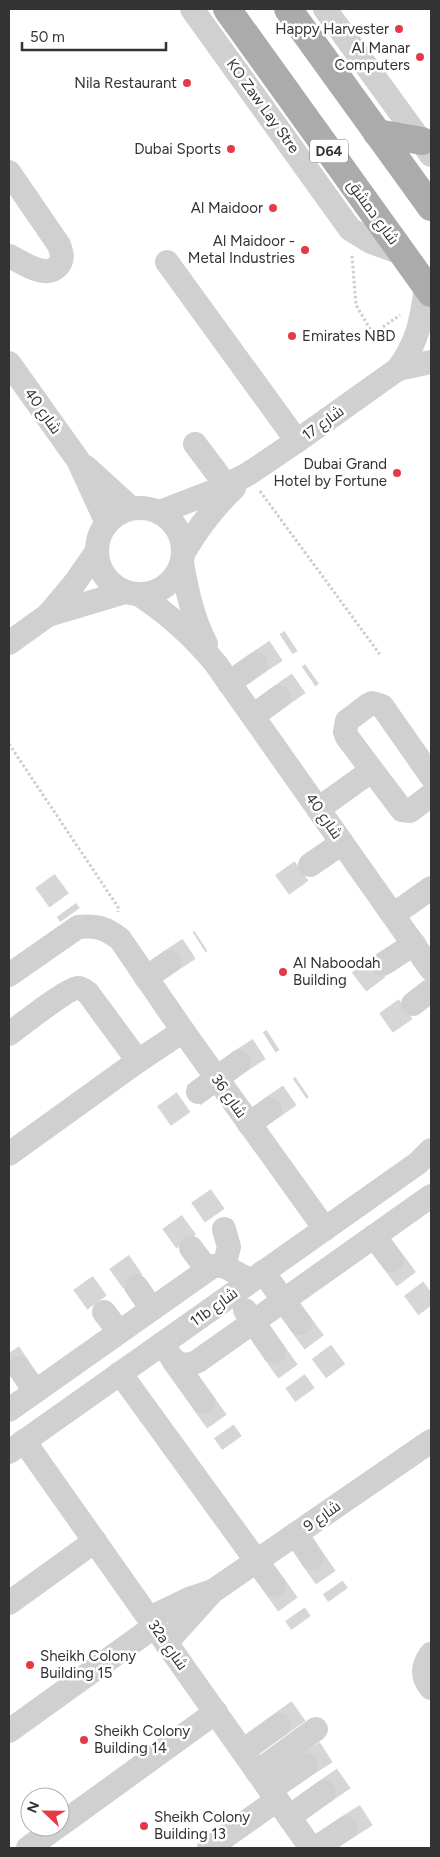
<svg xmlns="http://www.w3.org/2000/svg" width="440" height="1857" viewBox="0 0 440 1857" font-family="Figtree,Cairo,sans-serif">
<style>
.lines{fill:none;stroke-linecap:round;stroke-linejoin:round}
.minor-tunnel{stroke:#d6d6d6;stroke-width:24;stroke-dasharray:24 12;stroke-linecap:butt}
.path{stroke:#cdcdcd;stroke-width:3;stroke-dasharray:2.5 2.5;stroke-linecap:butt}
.minor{stroke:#d0d0d0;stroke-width:24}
.major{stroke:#ababab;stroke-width:28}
.poi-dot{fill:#e63946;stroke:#fff;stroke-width:2}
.labels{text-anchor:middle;stroke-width:5;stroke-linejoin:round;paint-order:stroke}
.shield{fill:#fff;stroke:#707070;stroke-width:1}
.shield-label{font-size:14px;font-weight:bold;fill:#333}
.poi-label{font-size:15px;fill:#333;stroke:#fff;text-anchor:end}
.street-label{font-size:15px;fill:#333;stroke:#fff}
</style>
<rect width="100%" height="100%" fill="#fff"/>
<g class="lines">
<g class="minor-tunnel">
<polyline points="256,664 291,641"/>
<polyline points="279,697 312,674"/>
<polyline points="45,881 70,915"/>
<polyline points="282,885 310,865"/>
<polyline points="169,962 201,941"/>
<polyline points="359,982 383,964"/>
<polyline points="386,1023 413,1004"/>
<polyline points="239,1062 273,1040"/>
<polyline points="270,1109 302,1087"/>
<polyline points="164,1116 198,1092"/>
<polyline points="201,1196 224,1229"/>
<polyline points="172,1222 191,1248"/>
<polyline points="392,1260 428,1308"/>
<polyline points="119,1262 136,1286"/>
<polyline points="83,1283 104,1312"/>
<polyline points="300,1323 337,1373"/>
<polyline points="274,1352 305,1395"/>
<polyline points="9,1353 19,1368"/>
<polyline points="203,1402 232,1443"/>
<polyline points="312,1558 338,1595"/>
<polyline points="274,1585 301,1623"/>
<polyline points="279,1725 303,1708"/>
<polyline points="306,1765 331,1749"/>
<polyline points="324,1792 350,1774"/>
<polyline points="346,1828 376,1809"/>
</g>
<g class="path">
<polyline points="352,256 356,305 373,334 400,315"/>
<polyline points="260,491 381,656"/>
<polyline points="9,744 114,901 118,907 118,912"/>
</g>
<g class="minor">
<polyline points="192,9 350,229 371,242 404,254"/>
<polyline points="325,9 431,155"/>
<path d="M9,172l50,73c3,8 5,15 -2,22 -13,12 -35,-5 -48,-11"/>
<polyline points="167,262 297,441"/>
<polyline points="9,363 78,460 107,523"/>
<path d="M398,369c20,-27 24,-50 28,-83"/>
<polyline points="195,444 226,485"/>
<polyline points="86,467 131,508"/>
<circle cx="140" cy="551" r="43"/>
<polyline points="160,512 217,490 248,474 297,441 398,369 431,362"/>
<path d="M184,552c14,-24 30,-45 50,-64"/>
<path d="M182,563c5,28 11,56 24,81"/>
<path d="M138,594c31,20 55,42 78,70l215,305"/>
<polyline points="48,615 125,592"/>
<polyline points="9,643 48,615 74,584 97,551"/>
<polyline points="229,683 256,664"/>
<polyline points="253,716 279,697"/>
<polyline points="431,776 382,706 372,703 368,705 347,721 345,732 347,737 402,810 410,811 431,795"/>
<polyline points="318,809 371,771"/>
<polyline points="310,865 342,843"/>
<polyline points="393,915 431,888"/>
<polyline points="383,964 414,944"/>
<path d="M9,975l69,-48c18,-2 28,1 42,12l63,92 142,198"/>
<polyline points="146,978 169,962"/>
<polyline points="413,1004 431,990"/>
<path d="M9,1034c11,-8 59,-46 69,-46 4,0 7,3 10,5l50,68"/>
<polyline points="198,1092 239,1062"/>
<polyline points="249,1124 270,1109"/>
<polyline points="9,1154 138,1061 183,1031"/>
<polyline points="374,1236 392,1260"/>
<polyline points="191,1248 207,1269"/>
<polyline points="224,1266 229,1247 224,1229"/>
<polyline points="263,1272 300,1323"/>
<polyline points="136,1286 152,1309"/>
<polyline points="245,1310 274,1352"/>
<polyline points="104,1312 119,1332"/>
<path d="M162,1344c10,15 17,27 36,17l233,-165"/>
<polyline points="173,1360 203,1402"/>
<polyline points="19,1368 35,1391"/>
<polyline points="120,1373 274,1585"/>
<polyline points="9,1410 213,1266 224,1266 251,1281"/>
<polyline points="24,1441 311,1848"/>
<polyline points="9,1452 418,1163 431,1150"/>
<polyline points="296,1534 312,1558"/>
<polyline points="9,1603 95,1541"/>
<polyline points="149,1618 189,1599 213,1591 431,1441"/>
<polyline points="166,1643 212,1592"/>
<path d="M431,1654c-9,12 -10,22 0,34"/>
<polyline points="9,1731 155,1626"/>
<polyline points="243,1751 279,1725"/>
<polyline points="257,1772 316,1729"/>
<polyline points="270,1790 306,1765"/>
<polyline points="289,1817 324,1792"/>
<polyline points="60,1825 216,1712"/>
<polyline points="28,1848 57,1827"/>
<polyline points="209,1848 277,1800"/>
<polyline points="316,1848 346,1828"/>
</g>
<g class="major">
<polyline points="227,9 431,293"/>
<polyline points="288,9 431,207"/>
<polyline points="377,133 422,141"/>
</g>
</g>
<g class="poi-dot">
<circle cx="399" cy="29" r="5"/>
<circle cx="420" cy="57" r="5"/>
<circle cx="187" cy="83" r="5"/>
<circle cx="231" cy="149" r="5"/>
<circle cx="273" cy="208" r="5"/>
<circle cx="305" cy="250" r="5"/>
<circle cx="292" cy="336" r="5"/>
<circle cx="397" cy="473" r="5"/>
<circle cx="283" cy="972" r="5"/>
<circle cx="30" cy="1665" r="5"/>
<circle cx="84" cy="1740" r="5"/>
<circle cx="144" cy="1826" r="5"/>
</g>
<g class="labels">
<rect class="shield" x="310" y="139.5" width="38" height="23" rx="4"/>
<g class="shield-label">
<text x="329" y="156">D64</text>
</g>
<g class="poi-label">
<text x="389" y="34">Happy Harvester</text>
<text x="410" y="53">Al Manar<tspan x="410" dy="17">Computers</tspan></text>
<text x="177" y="88">Nila Restaurant</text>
<text x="221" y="154">Dubai Sports</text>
<text x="263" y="213">Al Maidoor</text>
<text x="295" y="246">Al Maidoor -<tspan x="295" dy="17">Metal Industries</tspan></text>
<text x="302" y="341" text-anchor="start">Emirates NBD</text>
<text x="387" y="469">Dubai Grand<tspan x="387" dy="17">Hotel by Fortune</tspan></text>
<text x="293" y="968" text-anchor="start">Al Naboodah<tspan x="293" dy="17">Building</tspan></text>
<text x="40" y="1661" text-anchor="start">Sheikh Colony<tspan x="40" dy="17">Building 15</tspan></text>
<text x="94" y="1736" text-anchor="start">Sheikh Colony<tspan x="94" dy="17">Building 14</tspan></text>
<text x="154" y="1822" text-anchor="start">Sheikh Colony<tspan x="154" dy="17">Building 13</tspan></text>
</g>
<g class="street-label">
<text transform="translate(263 106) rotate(54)" y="5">KO Zaw Lay Stre</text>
<text transform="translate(373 212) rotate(54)" y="5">شارع دمشق</text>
<text transform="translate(43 411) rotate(55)" y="5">شارع 40</text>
<text transform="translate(323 423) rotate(-36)" y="5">شارع 17</text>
<text transform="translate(324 816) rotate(55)" y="5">شارع 40</text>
<text transform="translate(229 1096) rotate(55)" y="5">شارع 36</text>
<text transform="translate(214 1307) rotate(-36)" y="5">11b شارع</text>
<text transform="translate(322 1516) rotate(-35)" y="5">شارع 9</text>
<text transform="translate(168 1645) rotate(55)" y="5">32a شارع</text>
</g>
</g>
<rect width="440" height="1857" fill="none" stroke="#333333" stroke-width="20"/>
<g transform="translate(45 1812) rotate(292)"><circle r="24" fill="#ffffff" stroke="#adadad"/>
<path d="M0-4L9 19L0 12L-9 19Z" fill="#e63946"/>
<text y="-8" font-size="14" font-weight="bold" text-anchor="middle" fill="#333333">N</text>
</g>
<path d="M22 42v8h144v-8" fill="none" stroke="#333333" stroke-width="2.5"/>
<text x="30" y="42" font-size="15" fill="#333333" stroke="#ffffff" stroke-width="4" paint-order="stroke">50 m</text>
</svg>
